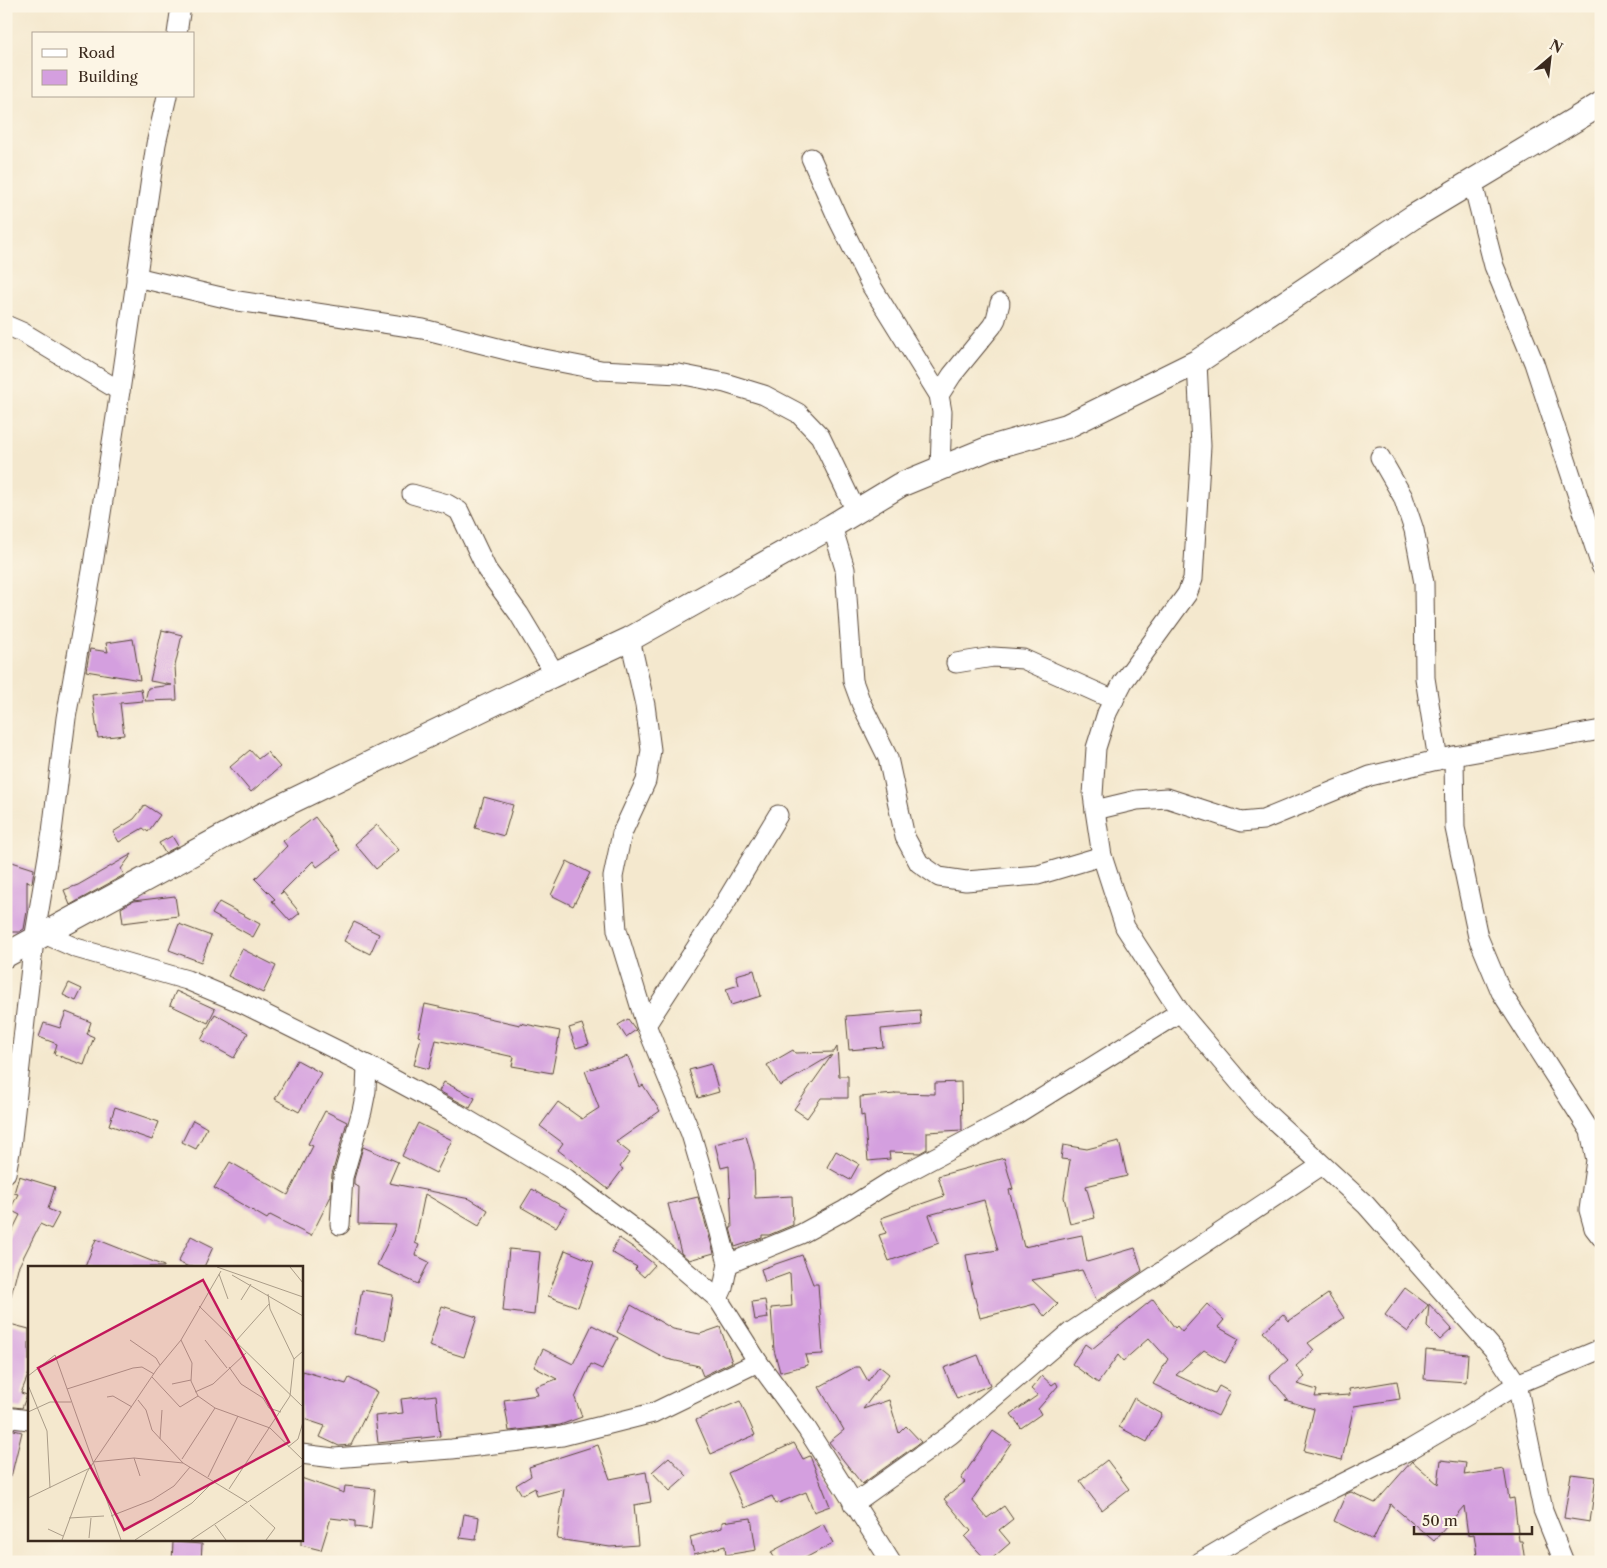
<svg xmlns="http://www.w3.org/2000/svg" width="1607" height="1568" viewBox="0 0 1607 1568" font-family="'Libre Caslon Text',serif">
<style>
.building{fill:#d49fdf}
.lines{fill:none;stroke-linecap:round;stroke-linejoin:round}
.minor-casing{stroke:#574638;stroke-width:21}
.tertiary-casing{stroke:#574638;stroke-width:26}
.minor{stroke:#fff;stroke-width:19}
.tertiary{stroke:#fff;stroke-width:24}
.inset-road{fill:none;stroke:#aa9c88;stroke-width:1}
.view{fill:#c2185b;fill-opacity:0.15;stroke:#c2185b;stroke-width:2.5}
.inset-edge{fill:none;stroke:#3b2a1e;stroke-width:2.5}
</style>
<rect width="100%" height="100%" fill="#fcf5e5"/>
<filter id="ink" filterUnits="userSpaceOnUse"><feTurbulence type="fractalNoise" baseFrequency=".02" numOctaves="2"/><feDisplacementMap in="SourceGraphic" scale="10" xChannelSelector="R" yChannelSelector="G"/><feConvolveMatrix kernelMatrix="1 2 1 2 8 2 1 2 1" color-interpolation-filters="sRGB"/></filter>
<filter id="wash" filterUnits="userSpaceOnUse"><feTurbulence type="fractalNoise" baseFrequency=".0096" numOctaves="4" result="noise"/><feDisplacementMap in="SourceGraphic" scale="20" xChannelSelector="R" yChannelSelector="G"/><feGaussianBlur stdDeviation="1.12" result="paint"/><feColorMatrix in="noise" values="0 0 0 0 0 0 0 0 0 0 0 0 0 0 0 0 0 1.4 0 .05"/><feComposite in="paint" operator="in"/></filter>
<g filter="url(#wash)">
<rect width="100%" height="100%" fill="#f4e8ce"/>
<g id="blocks">
<g class="building">
<polygon points="162,630 182,635 175,666 177,700 145,701 148,688 172,685 150,681"/>
<polygon points="133,639 140,680 86,671 90,649 108,652 106,643"/>
<polygon points="141,689 143,701 120,703 124,735 98,738 92,695"/>
<polygon points="250,750 258,759 267,752 280,767 251,792 230,767"/>
<polygon points="484,797 513,805 504,836 475,828"/>
<polygon points="145,805 160,815 148,832 143,828 119,842 113,832 134,819"/>
<polygon points="315,817 340,850 317,867 313,861 280,894 283,892 300,913 290,921 272,901 275,899 255,879 287,846 283,841"/>
<polygon points="377,825 399,850 376,869 355,844"/>
<polygon points="172,836 178,846 165,853 159,843"/>
<polygon points="132,854 121,869 124,875 70,905 64,890 78,885"/>
<polygon points="6,860 34,869 32,883 27,881 27,911 24,929 19,932 6,932"/>
<polygon points="567,861 590,873 573,906 551,895"/>
<polygon points="175,896 178,916 123,923 121,908 133,901"/>
<polygon points="219,902 260,924 253,937 212,914"/>
<polygon points="354,922 379,934 370,954 344,941"/>
<polygon points="179,924 211,936 201,962 169,950"/>
<polygon points="242,949 276,966 263,993 228,976"/>
<polygon points="754,970 761,996 731,1005 726,989 739,985 736,975"/>
<polygon points="69,983 82,989 76,1001 63,995"/>
<polygon points="176,991 215,1009 208,1023 170,1005"/>
<polygon points="425,1004 520,1025 520,1023 560,1031 552,1073 512,1066 514,1057 436,1040 429,1069 414,1065 421,1037 418,1036"/>
<polygon points="920,1010 921,1025 881,1029 883,1047 849,1050 846,1016"/>
<polygon points="66,1012 91,1022 87,1034 94,1037 84,1065 54,1054 57,1044 39,1037 44,1023 60,1028"/>
<polygon points="215,1014 248,1033 234,1058 201,1040"/>
<polygon points="628,1019 636,1030 626,1037 618,1025"/>
<polygon points="582,1024 589,1044 576,1048 569,1028"/>
<polygon points="837,1047 839,1076 848,1076 848,1098 821,1098 807,1118 794,1109 832,1055 780,1086 767,1065 793,1050 795,1053 834,1052"/>
<polygon points="628,1056 640,1087 643,1085 660,1111 616,1142 630,1153 620,1167 623,1169 608,1189 558,1150 563,1143 540,1126 558,1102 582,1119 599,1108 585,1071"/>
<polygon points="297,1060 321,1073 299,1112 275,1099"/>
<polygon points="711,1064 719,1092 698,1098 689,1070"/>
<polygon points="444,1082 475,1098 470,1108 439,1091"/>
<polygon points="961,1082 962,1130 927,1132 927,1149 920,1153 889,1152 890,1159 868,1161 864,1115 861,1116 860,1097 895,1094 895,1093 935,1094 935,1083"/>
<polygon points="115,1107 159,1122 152,1140 109,1125"/>
<polygon points="325,1111 347,1122 332,1174 331,1196 311,1236 270,1215 267,1219 214,1188 230,1162 288,1195 313,1146 308,1144"/>
<polygon points="193,1120 207,1128 196,1149 182,1142"/>
<polygon points="418,1123 452,1140 436,1173 402,1156"/>
<polygon points="746,1136 754,1164 755,1198 792,1196 793,1225 769,1235 762,1235 762,1238 735,1247 730,1228 732,1228 729,1166 721,1168 715,1144"/>
<polygon points="1119,1141 1127,1176 1086,1186 1095,1218 1070,1224 1064,1197 1070,1160 1061,1159 1063,1145 1087,1149"/>
<polygon points="363,1147 398,1162 389,1183 470,1199 488,1210 479,1226 425,1194 415,1243 419,1245 415,1255 429,1262 418,1284 377,1265 396,1225 358,1224 359,1187 354,1185 354,1179"/>
<polygon points="836,1151 859,1164 850,1180 827,1167"/>
<polygon points="1004,1158 1013,1189 1009,1190 1024,1247 1082,1235 1087,1262 1135,1248 1142,1271 1097,1301 1082,1270 1032,1280 1058,1304 1045,1317 1035,1304 980,1318 972,1287 966,1255 998,1250 984,1200 929,1215 939,1243 889,1261 879,1235 886,1233 881,1218 944,1196 938,1176"/>
<polygon points="19,1176 55,1187 48,1209 59,1214 51,1229 40,1224 18,1268 11,1296 6,1295 6,1243 20,1215 10,1210 18,1194 14,1193"/>
<polygon points="532,1189 567,1209 556,1227 521,1207"/>
<polygon points="698,1197 714,1253 689,1260 681,1253 668,1204"/>
<polygon points="191,1236 213,1247 204,1267 189,1267 178,1262"/>
<polygon points="619,1238 634,1248 655,1265 644,1277 635,1269 637,1267 611,1252"/>
<polygon points="96,1239 164,1266 164,1267 85,1267"/>
<polygon points="509,1249 540,1252 534,1315 503,1311"/>
<polygon points="565,1250 594,1262 578,1307 548,1296"/>
<polygon points="802,1255 813,1284 818,1284 823,1354 805,1355 808,1365 780,1372 774,1350 771,1308 792,1306 790,1273 765,1282 761,1269"/>
<polygon points="1405,1288 1428,1305 1408,1332 1385,1315"/>
<polygon points="362,1290 393,1295 385,1340 354,1334"/>
<polygon points="1328,1294 1344,1318 1308,1343 1314,1350 1296,1366 1305,1377 1297,1384 1317,1390 1315,1397 1350,1395 1349,1389 1397,1381 1400,1399 1354,1406 1342,1460 1304,1451 1314,1409 1285,1400 1288,1399 1269,1377 1288,1360 1263,1332 1283,1314 1289,1321"/>
<polygon points="1153,1299 1175,1328 1177,1326 1182,1332 1207,1304 1224,1320 1218,1327 1239,1339 1225,1363 1204,1350 1176,1375 1215,1393 1219,1386 1230,1392 1218,1416 1153,1384 1168,1359 1149,1338 1123,1361 1118,1355 1098,1383 1072,1364 1085,1344 1092,1349"/>
<polygon points="765,1300 768,1318 755,1320 752,1302"/>
<polygon points="1429,1304 1452,1329 1440,1340 1427,1327"/>
<polygon points="631,1305 673,1329 700,1334 720,1327 732,1362 703,1376 699,1366 667,1359 617,1332"/>
<polygon points="442,1306 477,1317 464,1357 429,1346"/>
<polygon points="6,1323 29,1329 29,1373 21,1393 27,1395 22,1408 6,1406"/>
<polygon points="592,1325 618,1338 602,1369 591,1364 575,1398 582,1417 560,1425 509,1431 504,1400 538,1395 535,1387 557,1379 534,1367 543,1349 573,1364"/>
<polygon points="1426,1350 1468,1354 1466,1382 1424,1379"/>
<polygon points="978,1355 990,1385 957,1399 944,1368"/>
<polygon points="879,1366 889,1374 863,1409 889,1400 899,1433 906,1426 921,1442 862,1484 829,1442 844,1430 819,1387 855,1367 860,1367 868,1381"/>
<polygon points="303,1371 346,1384 349,1378 377,1392 351,1445 339,1446 320,1437 325,1426 301,1418 301,1379"/>
<polygon points="1042,1376 1052,1385 1056,1382 1058,1386 1038,1409 1041,1414 1021,1428 1011,1414 1038,1395 1031,1389"/>
<polygon points="436,1395 440,1436 378,1443 375,1416 403,1413 401,1399"/>
<polygon points="1134,1398 1162,1414 1147,1442 1119,1427"/>
<polygon points="740,1401 755,1435 711,1454 696,1420"/>
<polygon points="6,1428 22,1432 11,1477 6,1476"/>
<polygon points="993,1431 1011,1443 972,1500 987,1518 1004,1506 1013,1519 999,1530 1010,1543 988,1562 965,1537 971,1531 944,1499 965,1482 961,1479"/>
<polygon points="794,1443 803,1459 810,1456 830,1506 814,1512 806,1492 776,1504 772,1496 744,1508 728,1473"/>
<polygon points="598,1445 610,1479 646,1472 651,1502 634,1505 638,1545 610,1547 557,1539 564,1489 537,1496 535,1488 522,1495 516,1485 531,1476 529,1467"/>
<polygon points="669,1457 687,1476 670,1491 652,1472"/>
<polygon points="1107,1460 1129,1489 1102,1510 1080,1481"/>
<polygon points="1441,1460 1466,1463 1464,1475 1504,1469 1509,1499 1514,1498 1519,1541 1522,1541 1525,1562 1478,1562 1474,1534 1468,1535 1464,1506 1434,1541 1390,1504 1373,1540 1334,1521 1346,1494 1351,1492 1375,1503 1412,1461 1438,1484"/>
<polygon points="1571,1474 1596,1477 1590,1522 1564,1518"/>
<polygon points="301,1478 344,1493 345,1486 375,1489 371,1529 355,1527 355,1521 331,1518 321,1550 301,1545"/>
<polygon points="464,1514 479,1517 476,1540 460,1538"/>
<polygon points="751,1518 756,1550 726,1555 725,1546 694,1554 690,1537 722,1528 722,1522"/>
<polygon points="823,1524 833,1543 798,1562 777,1562 771,1552"/>
<polygon points="173,1542 202,1544 201,1562 172,1562"/>
</g>
</g>
</g>
<g filter="url(#ink)">
<use href="#blocks" fill-opacity="0" stroke="#574638" stroke-width="1"/>
<g class="lines">
<defs>
<g id="minor">
<polyline points="177,34 181,6"/>
<polyline points="811,158 838,219 872,287 939,395 942,412 940,468"/>
<polyline points="1472,180 1494,266 1534,363 1601,566"/>
<polyline points="136,277 238,301 423,329 534,357 601,370 679,374 725,383 764,395 798,413 820,436 856,511"/>
<polyline points="6,325 22,332 120,391"/>
<polyline points="1197,362 1201,446 1193,579 1187,594 1123,682 1107,713 1096,748 1093,795 1095,810 1102,856 1125,927 1180,1012 1262,1109 1366,1205 1495,1351 1517,1384 1543,1510 1564,1562"/>
<polyline points="939,395 952,375 992,326 996,319 1000,303"/>
<polyline points="1380,457 1403,497 1414,530 1424,583 1425,678 1438,760"/>
<polyline points="412,494 447,504 459,511 487,570 519,614 555,674"/>
<polyline points="832,526 845,569 853,681 861,703 888,758 905,837 919,863 939,877 966,881 1038,875 1102,856"/>
<polyline points="630,639 645,705 651,750 646,781 622,833 613,877 617,930 646,1025 691,1134 719,1229 728,1264 723,1288 718,1299"/>
<polyline points="956,663 993,657 1023,659 1114,700"/>
<polyline points="1454,756 1455,828 1478,937 1501,992 1590,1131 1596,1160 1589,1210 1594,1228 1601,1237"/>
<polyline points="1095,810 1137,800 1167,798 1241,822 1263,820 1370,776 1454,756 1601,730"/>
<polyline points="44,934 76,948 187,980 244,1004 367,1065 456,1113 567,1179 649,1240 718,1299 758,1362 807,1429 891,1562"/>
<polyline points="646,1025 722,908 778,815"/>
<polyline points="6,1173 11,1147 34,940 52,832 66,718 92,571 120,391 156,144 167,96"/>
<polyline points="340,1225 343,1177 362,1111 366,1091 367,1065"/>
<polyline points="728,1264 801,1234 845,1210 896,1178 1015,1115 1180,1012"/>
<polyline points="6,1417 29,1420"/>
<polyline points="301,1454 334,1458 452,1449 562,1436 653,1413 758,1362"/>
<polyline points="853,1504 950,1435 1071,1332 1322,1165"/>
<polyline points="1200,1562 1280,1515 1409,1450 1472,1413 1517,1384 1601,1349"/>
</g>
<polyline id="tertiary" points="6,955 263,815 555,674 630,639 832,526 900,485 990,448 1067,426 1197,362 1413,217 1601,104"/>
</defs>
<use href="#minor" class="minor-casing"/>
<use href="#tertiary" class="tertiary-casing"/>
<use href="#minor" class="minor"/>
<use href="#tertiary" class="tertiary"/>
</g>
</g>
<g transform="translate(28 1266)">
<rect width="275" height="275" fill="#f4e8ce"/>
<path class="inset-road" d="M189,1l86,30M262,1l13,16M191,8l9,25M204,9l71,41M240,28l2,15 24,50M213,34l10,-16M171,40l104,101M102,74l26,18 4,7M153,74l11,23 -1,18 7,15 17,12 55,20 33,32M177,74l22,28M208,75l33,-37M201,101l12,17 22,14 6,10 12,4M0,110l27,-21 66,185M124,111l28,30 18,-11M144,118l19,-4M0,119l19,46 3,57M39,123l66,-21 9,-1 12,7M167,126l18,-8 33,-31M79,131l6,-1 19,11M110,134l8,10 6,20 31,33M0,146l22,-10h21M132,173l2,-29M260,181l10,-8 5,-17M106,192l6,18M154,193l33,-51M65,196l41,-4 49,5 64,39M180,211l30,-61M201,223l61,-93 4,-37 9,-8M0,232l62,-30M222,239l25,23 -9,12M83,250l41,-16 22,-14 16,-19M41,252l35,-2M187,259l11,15M20,263l15,7M61,272l2,-20M34,274l25,-68 70,-103 24,-29 40,-69M107,274l57,-37 23,-23M163,274l112,-75"/>
<path class="view" d="M175,14l86,162 -165,88 -86,-162z"/>
<rect width="275" height="275" class="inset-edge"/>
</g>
<rect width="1607" height="1568" fill="none" stroke="#fcf5e5" stroke-width="25"/>
<rect x="32" y="32" width="162" height="65" fill="#fcf5e5" stroke="#afa495"/>
<rect x="42" y="49" width="25" height="8" fill="#ffffff" stroke="#afa495"/>
<text x="78" y="58" font-size="15" fill="#3b2a1e">Road</text>
<rect x="42" y="70" width="25" height="15" fill="#d49fdf" stroke="#afa495"/>
<text x="78" y="82" font-size="15" fill="#3b2a1e">Building</text>
<g transform="translate(1550 58) rotate(28)" stroke="#fcf5e5" stroke-width="4" paint-order="stroke">
<path d="M0-4L9 19L0 12L-9 19Z" fill="#3b2a1e"/>
<text y="-8" font-size="14" font-weight="bold" text-anchor="middle" fill="#3b2a1e">N</text>
</g>
<path d="M1414 1526v8h118v-8" fill="none" stroke="#3b2a1e" stroke-width="2.5"/>
<text x="1422" y="1526" font-size="15" fill="#3b2a1e" stroke="#fcf5e5" stroke-width="4" paint-order="stroke">50 m</text>
</svg>
